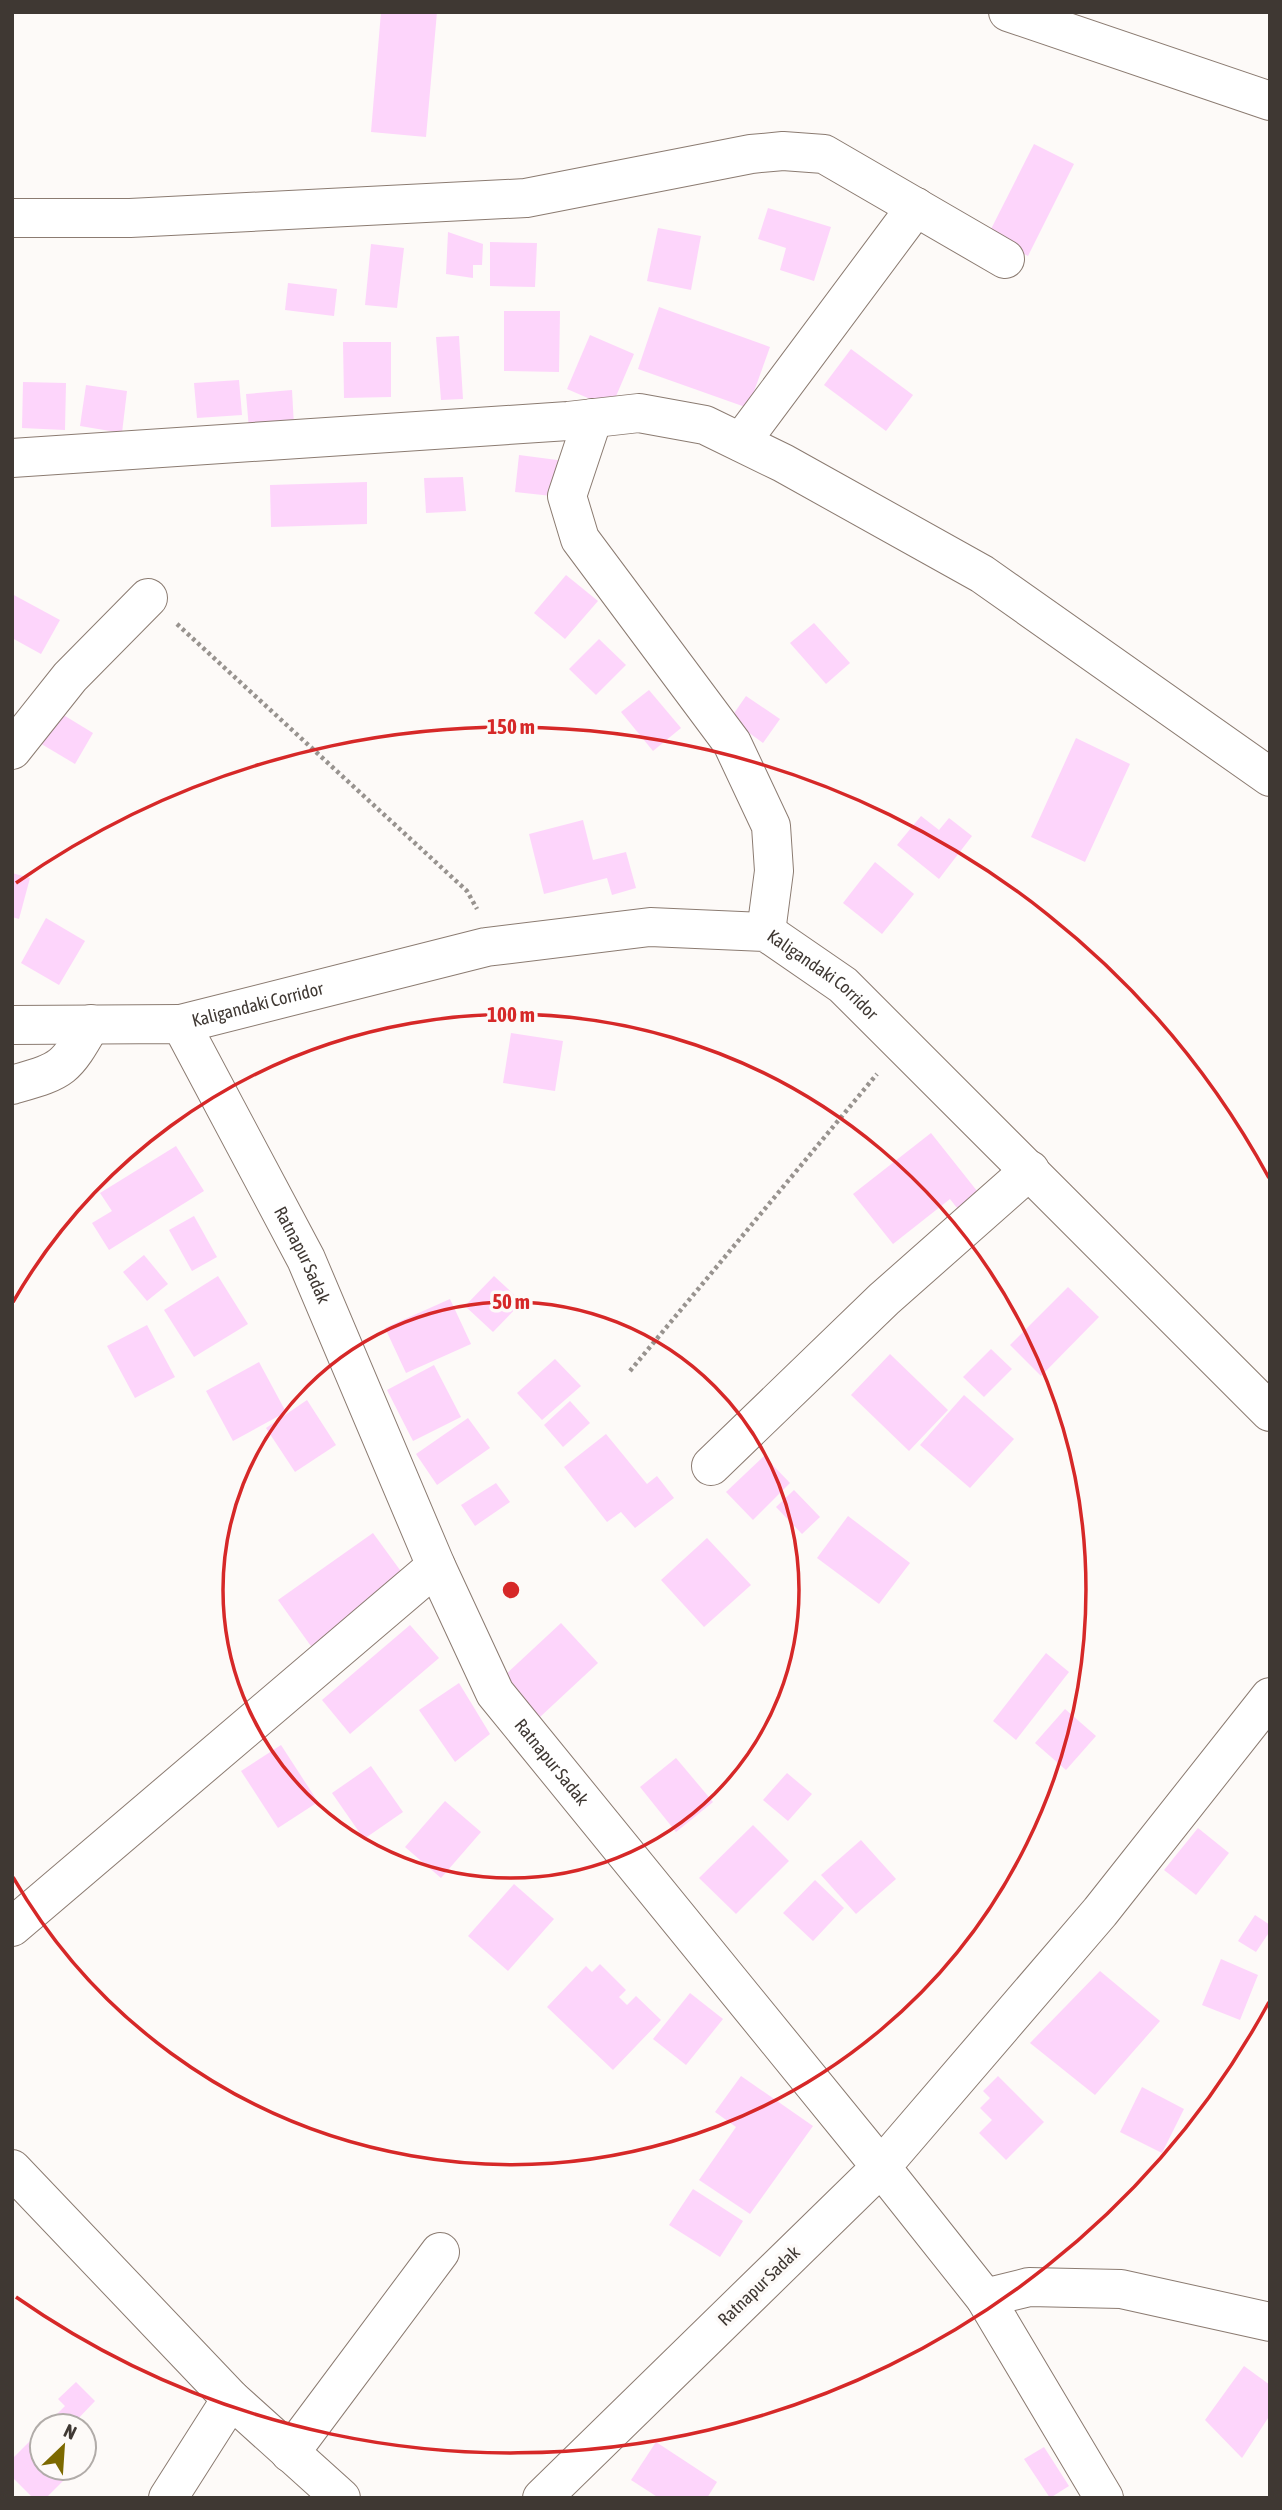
<svg xmlns="http://www.w3.org/2000/svg" width="1282" height="2510" viewBox="0 0 1282 2510" font-family="'Asap Condensed',sans-serif">
<style>
.building{fill:#fdd5fb}
.lines{fill:none;stroke-linecap:round;stroke-linejoin:round}
.minor-casing{stroke:#8b7b71;stroke-width:40}
.major-casing{stroke:#8b7b71;stroke-width:40}
.path{stroke:#98938f;stroke-width:4.5;stroke-dasharray:3.5 3.5;stroke-linecap:butt}
.minor{stroke:#fff;stroke-width:38}
.major{stroke:#fff;stroke-width:38}
.ring{fill:none;stroke:#d62828;stroke-width:3.5}
.labels{text-anchor:middle;stroke-width:7;stroke-linejoin:round;paint-order:stroke}
.street-label{font-size:18px;fill:#3f3833;stroke:#fdfaf8}
.centre{fill:#d62828;stroke:#fdfaf8;stroke-width:3.5}
.ring-label{font-size:21px;text-anchor:middle;font-weight:bold;fill:#d62828;stroke:#fdfaf8;stroke-width:7;stroke-linejoin:round;paint-order:stroke}
</style>
<rect width="100%" height="100%" fill="#fdfaf8"/>
<g class="building">
<polygon points="381,12 437,12 426,137 371,132"/>
<polygon points="1034,144 1074,164 1028,256 988,235"/>
<polygon points="768,208 831,227 814,281 780,270 786,248 758,239"/>
<polygon points="658,228 701,236 691,290 647,281"/>
<polygon points="448,232 483,244 482,265 473,265 473,278 446,274"/>
<polygon points="490,242 537,243 535,287 490,286"/>
<polygon points="371,244 404,248 397,308 365,305"/>
<polygon points="288,283 337,289 334,316 285,310"/>
<polygon points="659,307 770,347 748,408 638,369"/>
<polygon points="504,311 560,311 559,372 504,371"/>
<polygon points="590,335 634,354 611,408 567,389"/>
<polygon points="459,336 463,399 441,400 436,337"/>
<polygon points="343,342 391,342 391,397 344,398"/>
<polygon points="851,349 913,395 886,431 824,385"/>
<polygon points="239,380 242,415 197,418 194,383"/>
<polygon points="23,382 66,383 65,430 22,428"/>
<polygon points="86,385 127,391 122,433 80,426"/>
<polygon points="292,390 294,426 249,429 246,394"/>
<polygon points="519,455 565,461 561,497 515,492"/>
<polygon points="463,477 466,511 426,513 424,478"/>
<polygon points="367,482 367,524 271,527 270,485"/>
<polygon points="566,575 598,601 565,639 534,613"/>
<polygon points="12,594 60,620 41,654 12,638"/>
<polygon points="814,623 850,663 826,684 790,643"/>
<polygon points="599,639 626,665 596,695 569,669"/>
<polygon points="649,690 681,728 653,751 621,712"/>
<polygon points="746,696 780,719 763,743 730,719"/>
<polygon points="47,705 93,733 75,764 28,736"/>
<polygon points="1076,738 1130,764 1085,862 1031,837"/>
<polygon points="921,816 939,830 949,818 972,836 939,879 897,845"/>
<polygon points="583,820 593,860 626,852 636,888 612,895 607,878 544,894 529,834"/>
<polygon points="875,862 914,894 882,934 843,903"/>
<polygon points="12,873 30,878 19,919 12,917"/>
<polygon points="46,918 85,941 59,985 21,963"/>
<polygon points="511,1033 563,1041 555,1091 503,1083"/>
<polygon points="931,1133 981,1196 961,1213 950,1199 893,1244 853,1194"/>
<polygon points="176,1146 204,1191 109,1250 92,1223 112,1211 100,1193"/>
<polygon points="194,1216 217,1257 192,1271 169,1230"/>
<polygon points="144,1255 168,1284 147,1301 123,1272"/>
<polygon points="218,1276 248,1324 194,1357 164,1310"/>
<polygon points="494,1276 522,1302 493,1332 465,1306"/>
<polygon points="1068,1287 1099,1317 1041,1376 1010,1345"/>
<polygon points="450,1299 471,1344 406,1373 385,1328"/>
<polygon points="147,1325 175,1377 135,1398 107,1346"/>
<polygon points="991,1349 1012,1369 984,1397 963,1377"/>
<polygon points="890,1354 948,1410 909,1451 851,1395"/>
<polygon points="555,1359 581,1386 542,1420 517,1393"/>
<polygon points="259,1362 286,1412 233,1441 206,1391"/>
<polygon points="434,1365 461,1417 413,1441 387,1390"/>
<polygon points="964,1395 1014,1439 970,1488 920,1445"/>
<polygon points="307,1400 336,1445 295,1472 266,1428"/>
<polygon points="570,1401 590,1423 563,1447 544,1425"/>
<polygon points="468,1418 490,1448 437,1485 416,1454"/>
<polygon points="606,1434 647,1484 657,1476 674,1498 635,1528 621,1512 607,1522 564,1467"/>
<polygon points="764,1456 790,1483 753,1520 726,1492"/>
<polygon points="496,1483 510,1502 475,1526 461,1505"/>
<polygon points="794,1490 820,1517 802,1534 776,1507"/>
<polygon points="848,1516 910,1563 879,1604 817,1558"/>
<polygon points="373,1533 408,1581 313,1649 278,1600"/>
<polygon points="707,1538 751,1585 704,1627 661,1580"/>
<polygon points="561,1623 598,1663 540,1717 503,1677"/>
<polygon points="410,1625 439,1658 350,1734 322,1700"/>
<polygon points="1046,1653 1069,1672 1016,1740 993,1721"/>
<polygon points="459,1683 490,1734 455,1762 419,1710"/>
<polygon points="1065,1709 1096,1736 1066,1770 1035,1743"/>
<polygon points="281,1745 318,1802 278,1828 241,1771"/>
<polygon points="676,1758 713,1802 676,1832 640,1787"/>
<polygon points="371,1766 403,1812 364,1839 332,1793"/>
<polygon points="787,1773 812,1794 788,1821 763,1800"/>
<polygon points="445,1801 481,1832 441,1878 405,1847"/>
<polygon points="753,1825 789,1861 736,1914 699,1878"/>
<polygon points="1198,1828 1229,1853 1196,1895 1164,1870"/>
<polygon points="861,1840 896,1879 856,1914 821,1875"/>
<polygon points="815,1880 844,1908 813,1941 783,1913"/>
<polygon points="514,1884 554,1919 508,1971 468,1936"/>
<polygon points="1255,1915 1270,1925 1270,1931 1256,1952 1238,1941"/>
<polygon points="1221,1959 1258,1975 1240,2020 1202,2005"/>
<polygon points="600,1964 626,1990 619,1997 627,2005 636,1996 661,2020 613,2070 547,2007 586,1966 592,1972"/>
<polygon points="1100,1971 1160,2021 1095,2095 1030,2043"/>
<polygon points="690,1993 723,2019 686,2065 653,2039"/>
<polygon points="741,2076 813,2126 750,2214 699,2180 736,2127 715,2112"/>
<polygon points="998,2076 1044,2122 1006,2160 979,2133 992,2120 980,2108 990,2098 983,2091"/>
<polygon points="1142,2087 1184,2109 1162,2153 1120,2132"/>
<polygon points="693,2189 743,2221 720,2257 669,2225"/>
<polygon points="1244,2366 1270,2385 1270,2415 1242,2458 1205,2420"/>
<polygon points="76,2382 95,2401 73,2424 75,2426 45,2426 65,2406 58,2399"/>
<polygon points="42,2429 42,2468 76,2468 46,2498 33,2498 12,2477 12,2459"/>
<polygon points="84,2435 96,2448 84,2460"/>
<polygon points="656,2442 717,2482 707,2498 659,2498 631,2480"/>
<polygon points="1044,2447 1069,2486 1050,2498 1024,2459"/>
</g>
<g class="lines">
<defs>
<g id="minor">
<polyline points="1008,12 1270,101"/>
<polyline points="12,218 130,218 526,198 751,154 783,151 824,154 1005,259"/>
<polyline points="593,418 567,496 580,539 732,743 771,826 774,871 766,932"/>
<polyline points="741,442 916,207"/>
<polyline points="12,458 568,421 639,413 705,425 783,463 982,574 1270,777"/>
<polyline points="12,750 70,677 148,598"/>
<path id="s1" d="M181,1024l305,-77 164,-20 116,5 77,53 427,427"/>
<path d="M12,1085c51,-15 52,-14 79,-61"/>
<polyline points="711,1466 884,1299 1030,1170"/>
<polyline points="12,1927 436,1566"/>
<polyline points="12,2169 231,2399 341,2498"/>
<polyline points="985,2298 1029,2287 1121,2289 1270,2322"/>
<polyline points="290,2453 440,2252"/>
<polyline points="168,2498 231,2399"/>
<polyline points="1104,2498 985,2298 881,2167 1100,1912 1270,1697"/>
</g>
<g id="major">
<path id="s2" d="M12,1025l169,-1 125,235 130,307 59,127 386,474 -339,331"/>
</g>
</defs>
<use href="#minor" class="minor-casing"/>
<use href="#major" class="major-casing"/>
<g class="path">
<polyline points="177,624 467,891 477,909"/>
<polyline points="630,1371 877,1074"/>
</g>
<use href="#minor" class="minor"/>
<use href="#major" class="major"/>
</g>
<g class="ring">
<circle cx="511" cy="1590" r="288"/>
<path d="M13 1302A575 575 0 1 1 13 1877"/>
<path d="M1269 2002A863 863 0 0 1 16 2297M16 883A863 863 0 0 1 1269 1178"/>
</g>
<g class="labels">
<g class="street-label">
<text dy="6" stroke="none"><textPath href="#s1" startOffset="667">Kaligandaki Corridor</textPath></text>
<text dy="6" stroke="none"><textPath href="#s1" startOffset="79">Kaligandaki Corridor</textPath></text>
<text dy="6" stroke="none"><textPath href="#s2" startOffset="430">Ratnapur Sadak</textPath></text>
<text dy="6" stroke="none"><textPath href="#s2" startOffset="998">Ratnapur Sadak</textPath></text>
<text transform="translate(759 2286) rotate(-44)" y="6">Ratnapur Sadak</text>
</g>
</g>
<circle cx="511" cy="1590" r="10" class="centre"/>
<g class="ring-label">
<text x="511" y="734">150 m</text>
<text x="511" y="1022">100 m</text>
<text x="511" y="1309">50 m</text>
</g>
<rect width="1282" height="2510" fill="none" stroke="#3f3833" stroke-width="28"/>
<g transform="translate(63 2447) rotate(25)"><circle r="33" fill="#fdfaf8" stroke="#b1aca9" stroke-width="2"/>
<path d="M0-5L12 26L0 18L-12 26Z" fill="#7c6900"/>
<text y="-10" font-size="19" font-weight="bold" text-anchor="middle" fill="#3f3833">N</text>
</g>
</svg>
